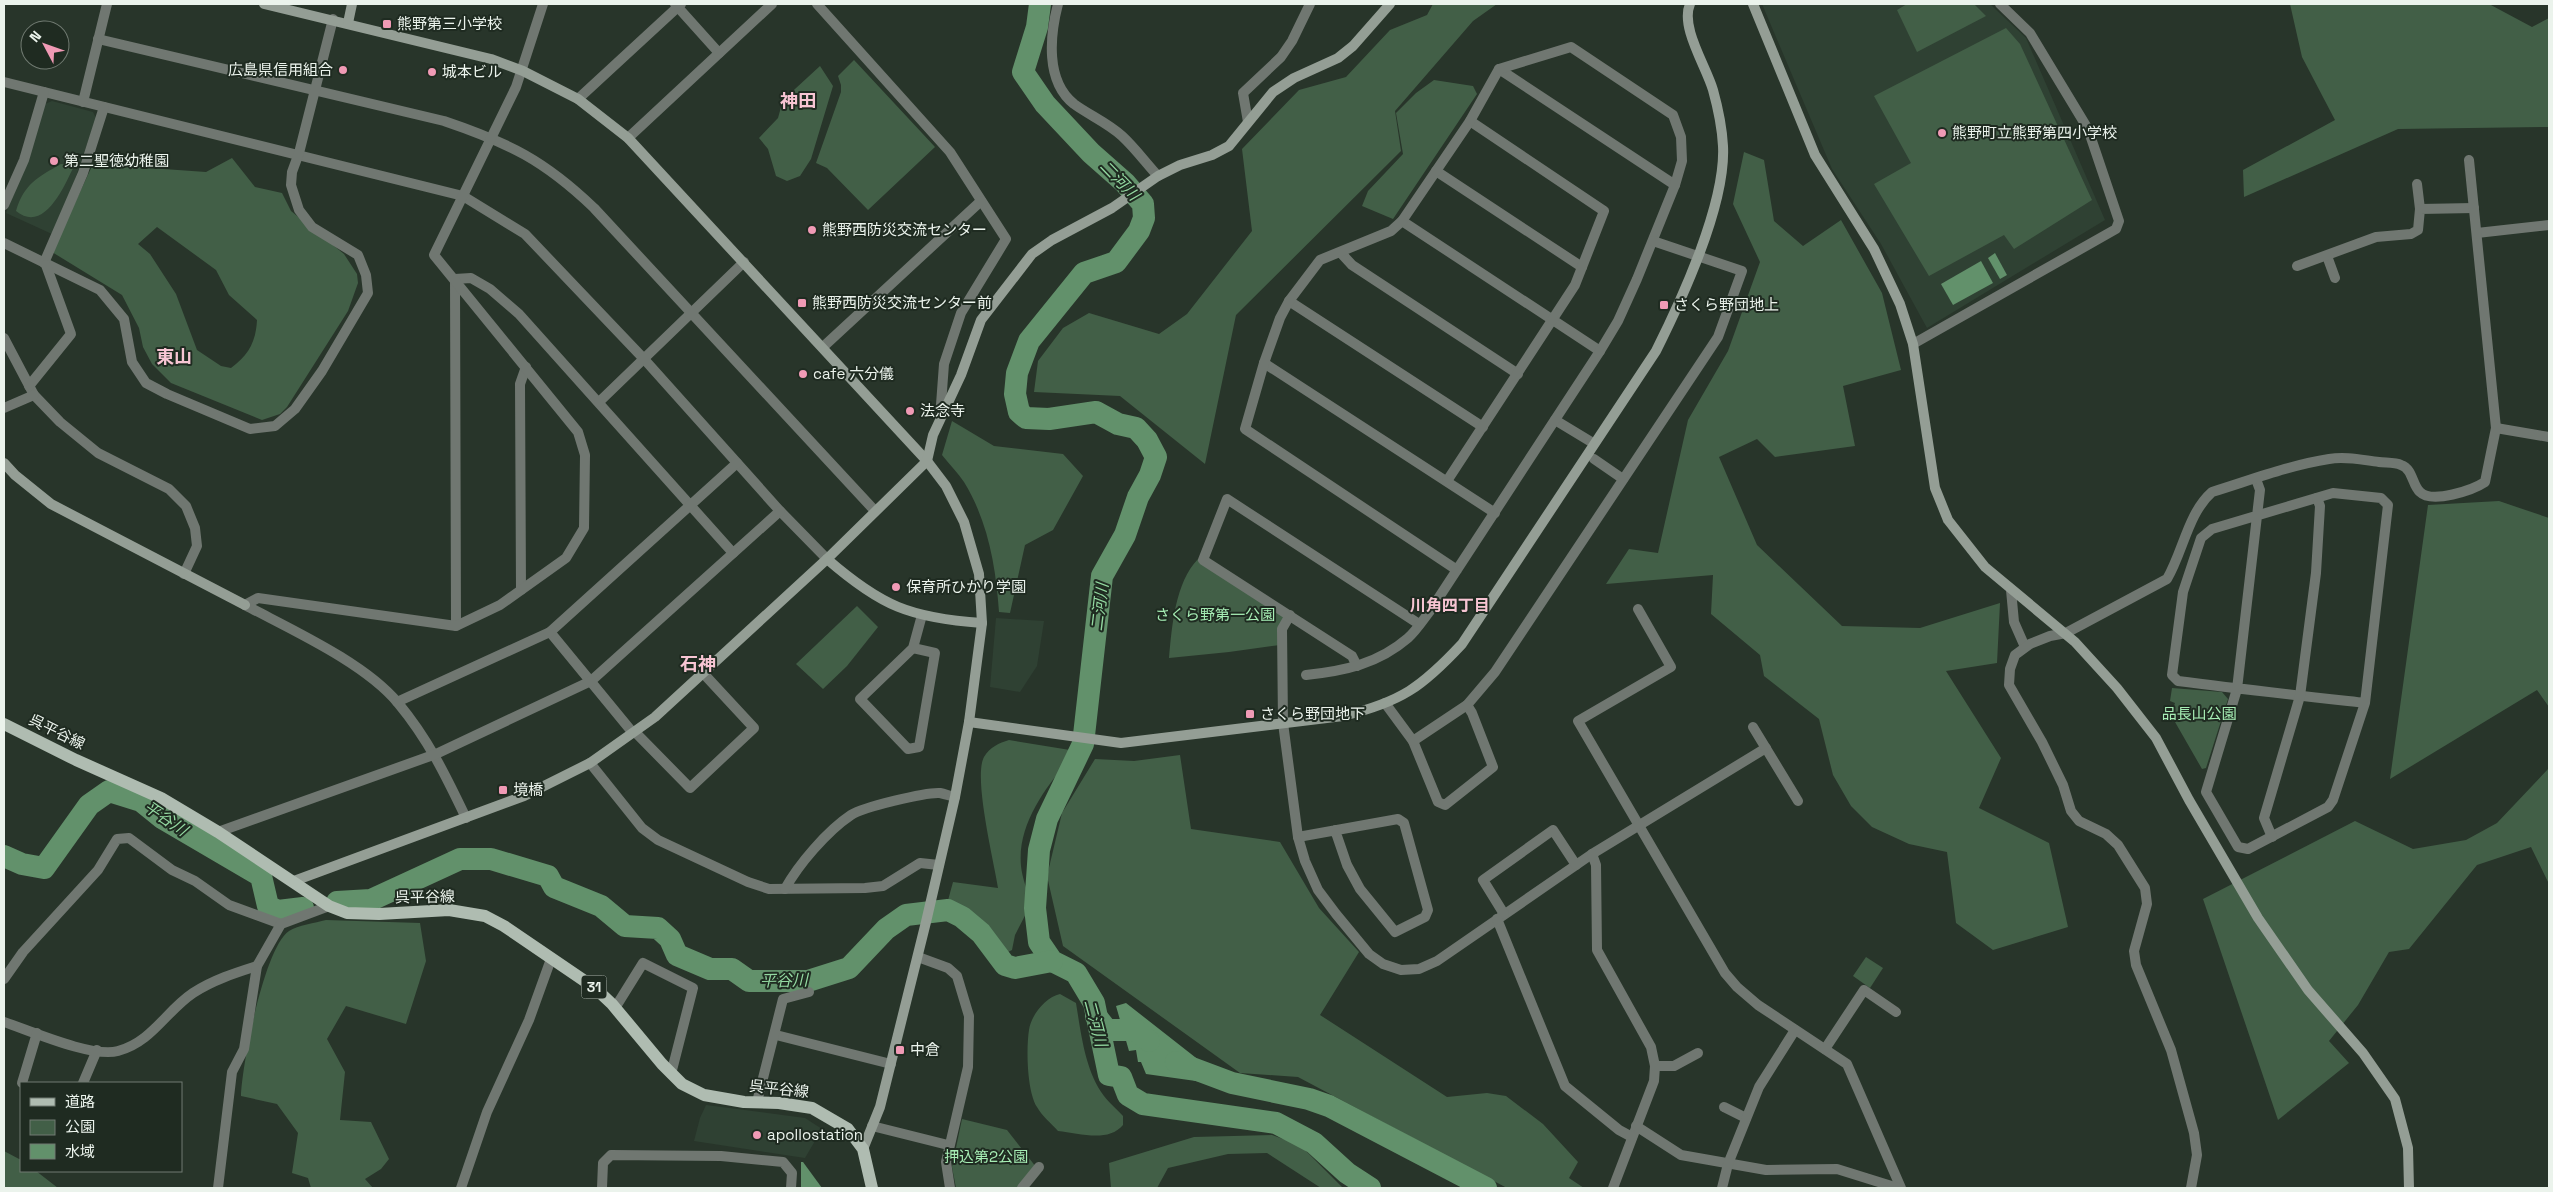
<svg xmlns="http://www.w3.org/2000/svg" width="2553" height="1192" viewBox="0 0 2553 1192" font-family="'Space Grotesk','Noto Sans JP',sans-serif">
<style>
.built{fill:#2f4133}
.green{fill:#425f47;fill-rule:evenodd}
.water{fill:#62916b}
.lines{fill:none;stroke-linecap:round;stroke-linejoin:round}
.river{stroke:#62916b;stroke-width:22}
.street{stroke:#707771;stroke-width:10}
.secondary{stroke:#949e95;stroke-width:10}
.primary{stroke:#afbcb1;stroke-width:12}
.poi-dot{fill:#f09ab5;stroke:#1f2b21;stroke-width:2}
.labels{text-anchor:middle;stroke-width:4;stroke-linejoin:round;paint-order:stroke}
.shield{fill:#1f2b21;stroke:#aeb7af;stroke-width:1}
.shield-label{font-size:14px;font-weight:bold;fill:#ebf3ec}
.poi-label{font-size:15px;fill:#ebf3ec;stroke:#1f2b21;text-anchor:start}
.park-label{font-size:15px;fill:#a6edb4;stroke:#1f2b21}
.street-label{font-size:15px;fill:#ebf3ec;stroke:#1f2b21}
.water-label{font-size:16px;font-style:italic;fill:#94daa2;stroke:#1f2b21}
.neighbourhood-label{font-size:16px;font-weight:bold;fill:#f7c5d3;stroke:#1f2b21}
.quarter-label{font-size:18px;font-weight:bold;fill:#f7c5d3;stroke:#1f2b21}
</style>
<rect width="100%" height="100%" fill="#28352a"/>
<g class="built">
<polygon points="1762,4 1990,4 2026,38 2105,220 1927,328 1881,244 1832,169"/>
<polygon points="52,101 93,112 96,118 73,185 52,234 6,213 24,169 45,104"/>
<polygon points="996,618 1044,621 1037,666 1020,692 990,687"/>
<polygon points="706,1105 805,1118 822,1129 805,1158 694,1141 700,1118"/>
</g>
<g class="green">
<polygon points="1433,4 1497,4 1473,21 1395,111 1401,151 1236,315 1205,464 1120,396 1034,392 1038,361 1063,328 1089,313 1159,334 1187,314 1252,231 1242,149 1299,90 1346,77 1390,30 1427,15"/>
<polygon points="1907,4 1974,4 1986,16 1917,52 1897,10"/>
<polygon points="2290,4 2489,4 2532,27 2549,18 2549,127 2398,129 2244,197 2243,170 2335,120 2302,57"/>
<polygon points="2006,28 2020,44 2092,200 2014,249 2004,235 1929,276 1874,184 1911,163 1874,96"/>
<polygon points="854,60 935,147 868,210 827,168 816,163 841,92 841,85 838,76"/>
<polygon points="820,66 833,86 811,159 800,176 787,181 776,176 768,149 759,138 778,118 783,100"/>
<polygon points="1434,80 1473,86 1477,94 1393,219 1362,206 1368,191 1403,154 1396,113 1416,93"/>
<polygon points="1744,152 1764,160 1774,221 1803,246 1841,220 1882,293 1901,370 1843,386 1855,446 1775,457 1757,439 1719,457 1757,545 1842,626 1920,628 2000,603 1997,663 1946,671 2001,758 1979,808 2049,843 2068,927 1993,950 1956,923 1947,852 1909,844 1872,827 1851,806 1833,775 1819,719 1764,676 1760,655 1711,614 1713,575 1606,584 1629,549 1658,553 1688,420 1728,351 1760,262 1733,204"/>
<path d="M232,158l23,29 27,6 9,18 53,43 13,20 1,9 -10,28 -61,96 -7,7 -18,6 -91,-37 -19,-19 -9,-17 -4,-19 -17,-33 -70,-43 41,-88 113,8zM157,227l59,43 13,25 28,25c-1,21 -8,35 -26,48l-10,-2 -24,-16 -21,-56 -26,-40 -12,-10z"/>
<path d="M61,164l13,2c-10,21 -30,68 -58,45 8,-27 22,-34 45,-47z"/>
<path d="M952,421l42,25 69,8 20,22 -30,54 -28,15 -15,68 -11,-1c-3,-45 -11,-91 -35,-130 -6,-9 -15,-18 -22,-27z"/>
<polygon points="2499,501 2549,518 2549,707 2537,690 2390,779 2428,505"/>
<path d="M1198,559l89,57 -7,29 -51,7 -60,6c3,-32 6,-75 29,-99z"/>
<polygon points="857,606 878,627 847,666 823,689 796,664"/>
<polygon points="2172,688 2222,692 2228,699 2206,768 2202,769 2171,715 2175,703 2170,701"/>
<path d="M1009,740l61,10 2,6c-25,30 -55,67 -51,110 1,12 7,26 10,38l-16,31 -3,15 -4,2 -15,-12 -9,-15 -37,-21 6,-22 45,6c-4,-26 -25,-111 -14,-131 6,-10 15,-14 25,-17z"/>
<polygon points="1180,755 1191,829 1280,842 1319,908 1359,952 1320,1015 1447,1097 1487,1093 1506,1096 1543,1124 1578,1162 1569,1178 1584,1188 1507,1188 1298,1077 1240,1073 1063,946 1047,876 1062,813 1095,759 1134,761"/>
<polygon points="2549,768 2549,884 2531,847 2477,865 2409,949 2389,952 2358,1005 2329,1041 2349,1063 2278,1120 2203,899 2355,821 2413,849 2466,840 2497,823"/>
<path d="M326,920l94,3 6,38 -20,63 -60,-18 -19,33 18,33 -5,48 31,2 18,37 -8,10 -16,10 8,9h-62l-3,-10 -16,-5 6,-40 -21,-29 -36,-8c1,-31 23,-148 48,-165 9,-6 26,-8 37,-11z"/>
<polygon points="1866,957 1883,968 1870,988 1853,976"/>
<path d="M1060,994l16,9c5,30 9,68 28,93 5,7 13,13 19,20v9c-15,18 -44,8 -65,6 -7,-8 -16,-15 -21,-24 -10,-16 -11,-58 -8,-77 2,-15 17,-33 31,-36z"/>
<polygon points="962,1119 1007,1130 1036,1167 1018,1188 956,1188 952,1167"/>
<polygon points="1272,1135 1300,1145 1343,1188 1321,1188 1267,1153 1228,1154 1168,1168 1157,1188 1111,1188 1109,1163 1194,1137"/>
<polygon points="4,1151 21,1160 21,1171 36,1171 58,1188 4,1188"/>
</g>
<g class="water">
<polygon points="1995,253 2007,275 2000,279 1988,258"/>
<polygon points="1981,261 1993,283 1953,305 1941,284"/>
<polygon points="1126,1003 1200,1061 1207,1063 1203,1082 1146,1074 1141,1062 1138,1062 1136,1050 1129,1051 1116,1006"/>
<polygon points="801,1162 803,1162 822,1188 801,1188"/>
</g>
<g class="lines">
<g class="river">
<polyline points="1040,4 1037,27 1023,72 1045,104 1091,153 1125,183 1143,204 1144,218 1139,231 1116,262 1084,273 1029,341 1017,373 1015,394 1019,412 1026,418 1049,419 1096,412 1118,424 1136,428 1147,440 1156,457 1150,475 1138,497 1125,535 1102,576 1083,744 1047,819 1039,850 1035,908 1039,942 1052,961 1076,973 1094,1003 1109,1075 1121,1077 1128,1095 1143,1104 1276,1123 1314,1143 1347,1173 1370,1188"/>
<polyline points="4,856 22,864 44,868 89,805 109,791 141,801 162,818 261,876 268,906 278,911 303,908"/>
<polyline points="337,902 371,900 460,859 491,859 548,876 554,887 601,906 625,926 658,928 670,939 677,955 710,969 732,969 749,981 808,981 849,968 886,929 906,915 948,910 962,917 981,933 1005,965 1015,968 1052,961"/>
<polyline points="1096,1016 1107,1030 1135,1030 1149,1041"/>
<polyline points="1176,1062 1232,1083 1309,1099 1329,1106 1486,1188"/>
</g>
<g class="street">
<polyline points="675,4 719,53"/>
<polyline points="817,4 950,152 1006,239 961,313 944,364 940,418"/>
<path d="M1058,4c-8,31 -13,77 16,100 15,11 34,19 48,32 13,12 24,27 36,40"/>
<path d="M98,39l346,82c65,22 100,39 150,87l281,303"/>
<polyline points="1499,69 1675,185"/>
<polyline points="4,82 463,196 525,234 644,359 780,511 827,559"/>
<polyline points="578,99 681,4"/>
<polyline points="83,102 107,4"/>
<polyline points="1248,122 1243,93 1281,57 1292,41 1310,4"/>
<polyline points="628,138 772,4"/>
<polyline points="1436,171 1582,267"/>
<polyline points="2417,184 2420,209"/>
<polyline points="4,205 24,160 44,92"/>
<polyline points="1402,221 1600,351"/>
<polyline points="2477,233 2549,225"/>
<polyline points="4,243 100,290 124,319 132,362 146,383 167,394 250,429 275,426 295,409 322,371 368,293 366,275 358,255 312,227 299,210 291,185 292,172 299,153 333,19"/>
<polyline points="1341,253 1352,265 1518,374"/>
<polyline points="2327,256 2335,278"/>
<polyline points="44,263 83,173 104,107"/>
<polyline points="2297,266 2376,237 2411,234 2418,230 2420,209 2474,208"/>
<polyline points="455,279 471,278 490,289 519,314 733,553"/>
<polyline points="455,279 456,626"/>
<polyline points="1289,301 1483,427"/>
<polyline points="4,338 34,395 60,422 98,453 169,489 186,506 195,528 197,546 184,574"/>
<polyline points="1913,344 2116,229 2119,221 2088,129 2030,33 2000,4"/>
<polyline points="823,347 981,201"/>
<polyline points="1264,363 1495,513"/>
<polyline points="29,386 71,334 46,265"/>
<polyline points="599,402 744,262"/>
<polyline points="4,408 34,395"/>
<polyline points="1555,420 1593,443"/>
<polyline points="2496,428 2549,437"/>
<polyline points="1594,459 1623,479"/>
<path d="M2256,479l4,11 -23,199 -31,103 32,55 10,2 80,-42 5,-7 32,-97 23,-198 -7,-7 -48,-5 -121,36 -11,9 -18,54 -11,83 6,6c62,8 125,15 187,22"/>
<polyline points="1447,481 1575,285 1604,211 1470,121"/>
<polyline points="521,590 520,384 526,367"/>
<polyline points="2011,590 2014,622 2025,647"/>
<polyline points="245,605 258,598 456,626 500,605 566,558 584,528 585,455 578,432 434,255 516,87 543,4"/>
<path d="M245,605c47,25 120,58 153,98 30,36 48,73 68,115"/>
<polyline points="1638,609 1671,667 1578,721 1725,973 1737,987 1758,1005 1847,1064 1901,1188"/>
<polyline points="1290,615 1282,629 1283,723 1298,837 1305,861 1318,890 1336,914 1369,954 1383,964 1401,970 1419,969 1437,961 1592,854 1766,748"/>
<polyline points="550,632 633,733"/>
<polyline points="913,648 935,653 919,747 908,749 860,699 913,648 922,615"/>
<polyline points="1357,666 1352,656 1203,560 1227,499 1419,624"/>
<path d="M1306,675c38,-4 72,-11 102,-37 8,-7 15,-18 22,-27l170,-260 18,-30 19,-42 38,-94 7,-24 -1,-24 -8,-22 -102,-68 -72,22 -29,52 -68,100 -11,10 -71,29 -31,41 -9,17 -16,45 -19,66 212,141"/>
<polyline points="397,702 550,632 737,463"/>
<polyline points="1385,703 1413,741 1438,802 1445,805 1493,767 1472,713 1467,705"/>
<polyline points="1753,727 1798,801"/>
<polyline points="635,732 690,788 754,728 703,673"/>
<polyline points="1413,741 1467,705 1495,672 1718,337 1742,271 1653,241"/>
<polyline points="590,763 642,828 658,840 748,882 769,889 865,888 883,886 920,863 939,865"/>
<polyline points="218,832 436,754 591,681 780,511"/>
<polyline points="1298,837 1398,819 1404,823 1428,910 1425,917 1395,932 1360,889 1347,865 1335,830"/>
<polyline points="2272,837 2264,818 2300,696 2316,573 2320,506 2317,498"/>
<polyline points="1592,854 1596,865 1597,950 1651,1047 1655,1066 1654,1081 1613,1188"/>
<path d="M785,889c13,-24 42,-58 66,-74 12,-8 75,-23 89,-22 5,1 10,3 15,4"/>
<polyline points="1504,914 1483,880 1553,830 1576,865"/>
<polyline points="1497,919 1565,1086 1619,1130 1632,1137"/>
<polyline points="918,957 948,968 957,976 969,1016 968,1067 946,1162 950,1188"/>
<polyline points="4,979 23,952 98,870 117,839 129,838 172,870 195,881 229,905 281,924"/>
<polyline points="615,1008 643,963 693,988 671,1074"/>
<path d="M4,1022c27,9 88,36 114,29 34,-9 48,-40 75,-58 20,-13 42,-20 64,-27"/>
<polyline points="776,1035 891,1064"/>
<polyline points="1825,1049 1864,990 1896,1012"/>
<polyline points="1655,1066 1674,1066 1698,1053"/>
<polyline points="22,1083 37,1033"/>
<polyline points="83,1083 97,1050"/>
<polyline points="757,1102 783,999 809,992"/>
<polyline points="1724,1107 1746,1118"/>
<polyline points="872,1126 948,1145"/>
<polyline points="1636,1126 1681,1155 1766,1170 1837,1169 1898,1188"/>
<polyline points="218,1188 232,1072 244,1049 257,966 281,924 329,906"/>
<polyline points="461,1188 487,1112 529,1020 551,959"/>
<polyline points="602,1188 603,1163 611,1155 721,1156 783,1162 792,1173 791,1188"/>
<polyline points="1022,1188 1039,1167"/>
<polyline points="1722,1188 1728,1164 1759,1087 1795,1030"/>
<path d="M2191,1188l6,-33 -3,-22 -23,-83 -35,-85 -2,-14 13,-47 -2,-16 -27,-43 -12,-11 -27,-13 -8,-10 -8,-26 -21,-43 -33,-57 1,-16 5,-14 15,-11 20,-8 16,-3 101,-54c16,-27 21,-66 45,-87 39,-12 78,-27 117,-33 17,-3 33,1 50,3 6,1 16,0 22,3 12,4 11,20 19,27 12,12 53,-2 65,-10l11,-54 -27,-268"/>
</g>
<g class="secondary">
<polyline points="264,4 491,59 523,71 578,99 628,138 927,461 946,486 964,522 979,574 982,623 969,722 955,797 926,922 880,1107 863,1149"/>
<polyline points="1753,4 1815,155 1874,249 1900,304 1913,344 1935,488 1948,520 1985,567 2075,642 2117,688 2156,738 2189,800 2258,918 2308,990 2363,1053 2395,1099 2408,1148 2409,1188"/>
<polyline points="348,23 352,4"/>
<polyline points="4,463 15,475 51,504 245,605"/>
<path d="M827,559c54,47 83,59 155,64"/>
<path d="M969,722l152,21 222,-27c58,-14 79,-29 119,-72l194,-293c26,-52 70,-148 67,-205 -1,-19 -5,-38 -10,-56 -7,-24 -33,-63 -23,-86"/>
<polyline points="294,881 524,796 590,763 655,717 827,559 927,461 933,435 961,375 981,320 1032,254 1052,240 1112,208 1158,176 1180,165 1212,155 1229,146 1273,92 1294,78 1338,58 1353,46 1390,4"/>
</g>
<polyline class="primary" points="4,724 76,760 161,798 218,832 329,906 347,913 379,914 449,910 485,916 504,926 595,988 612,1004 662,1064 682,1084 704,1095 744,1102 779,1103 812,1108 848,1129 863,1149 872,1188"/>
</g>
<g class="poi-dot">
<rect x="382" y="19" width="10" height="10" rx="2.5"/>
<circle cx="343" cy="70" r="5"/>
<circle cx="432" cy="72" r="5"/>
<circle cx="1942" cy="133" r="5"/>
<circle cx="54" cy="161" r="5"/>
<circle cx="812" cy="230" r="5"/>
<rect x="797" y="298" width="10" height="10" rx="2.5"/>
<rect x="1659" y="300" width="10" height="10" rx="2.5"/>
<circle cx="803" cy="374" r="5"/>
<circle cx="910" cy="411" r="5"/>
<circle cx="896" cy="587" r="5"/>
<rect x="1245" y="709" width="10" height="10" rx="2.5"/>
<rect x="498" y="785" width="10" height="10" rx="2.5"/>
<rect x="895" y="1045" width="10" height="10" rx="2.5"/>
<circle cx="757" cy="1135" r="5"/>
</g>
<g class="labels">
<rect class="shield" x="581.5" y="975.5" width="25" height="23" rx="4"/>
<g class="shield-label">
<text x="594" y="992">31</text>
</g>
<g class="poi-label">
<text x="397" y="29">熊野第三小学校</text>
<text x="333" y="75" text-anchor="end">広島県信用組合</text>
<text x="442" y="77">城本ビル</text>
<text x="1952" y="138">熊野町立熊野第四小学校</text>
<text x="64" y="166">第二聖徳幼稚園</text>
<text x="822" y="235">熊野西防災交流センター</text>
<text x="812" y="308">熊野西防災交流センター前</text>
<text x="1674" y="310">さくら野団地上</text>
<text x="813" y="379">cafe 六分儀</text>
<text x="920" y="416">法念寺</text>
<text x="906" y="592">保育所ひかり学園</text>
<text x="1260" y="719">さくら野団地下</text>
<text x="513" y="795">境橋</text>
<text x="910" y="1055">中倉</text>
<text x="767" y="1140">apollostation</text>
</g>
<g class="park-label">
<text x="1215" y="620">さくら野第一公園</text>
<text x="2199" y="719">品長山公園</text>
<text x="986" y="1162">押込第2公園</text>
</g>
<g class="street-label">
<text transform="translate(57 732) rotate(26)" y="5">呉平谷線</text>
<text transform="translate(425 897) rotate(-1)" y="5">呉平谷線</text>
<text transform="translate(779 1089) rotate(6)" y="5">呉平谷線</text>
</g>
<g class="water-label">
<text transform="translate(1120 180) rotate(46)" y="6">二河川</text>
<text transform="translate(1099 607) rotate(-83)" y="6">二河川</text>
<text transform="translate(166 818) rotate(34)" y="6">平谷川</text>
<text transform="translate(784 980) rotate(-1)" y="6">平谷川</text>
<text transform="translate(1096 1023) rotate(75)" y="6">二河川</text>
</g>
<g class="neighbourhood-label">
<text x="1450" y="611">川角四丁目</text>
</g>
<g class="quarter-label">
<text x="798" y="107">神田</text>
<text x="174" y="363">東山</text>
<text x="698" y="670">石神</text>
</g>
</g>
<rect width="2553" height="1192" fill="none" stroke="#ebf3ec" stroke-width="10"/>
<rect x="20" y="1082" width="162" height="90" fill="#1f2b21" stroke="#717b72"/>
<rect x="30" y="1098" width="25" height="8" fill="#afbcb1" stroke="#717b72"/>
<text x="65" y="1107" font-size="15" fill="#ebf3ec">道路</text>
<rect x="30" y="1120" width="25" height="15" fill="#425f47" stroke="#717b72"/>
<text x="65" y="1132" font-size="15" fill="#ebf3ec">公園</text>
<rect x="30" y="1144" width="25" height="15" fill="#62916b" stroke="#717b72"/>
<text x="65" y="1157" font-size="15" fill="#ebf3ec">水域</text>
<g transform="translate(45 45) rotate(311)"><circle r="24" fill="#1f2b21" stroke="#717b72"/>
<path d="M0-4L9 19L0 12L-9 19Z" fill="#f09ab5"/>
<text y="-8" font-size="14" font-weight="bold" text-anchor="middle" fill="#ebf3ec">N</text>
</g>
</svg>
